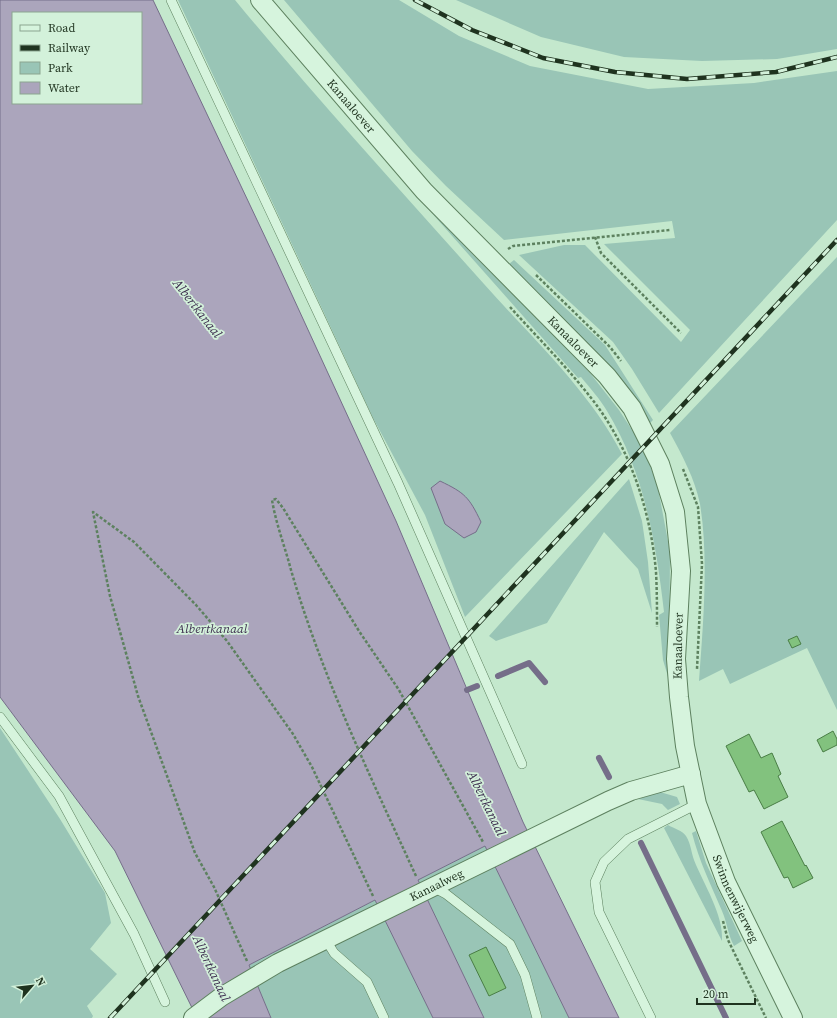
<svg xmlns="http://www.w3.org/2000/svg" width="837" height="1018" viewBox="0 0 837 1018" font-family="'Source Serif 4',serif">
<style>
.green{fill:#99c5b6}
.water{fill:#aba5bc;stroke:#756e89;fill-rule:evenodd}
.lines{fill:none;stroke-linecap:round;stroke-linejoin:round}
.stream{stroke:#756e89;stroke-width:6}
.building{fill:#82c27e;stroke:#497d45}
.lane-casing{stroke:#5d815f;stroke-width:10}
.street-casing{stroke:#5d815f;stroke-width:20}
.path{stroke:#5d815f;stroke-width:2.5;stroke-dasharray:3 2;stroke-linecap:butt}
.lane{stroke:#d6f4dd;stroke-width:9}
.street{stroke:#d6f4dd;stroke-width:18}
.rail-casing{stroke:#1f331f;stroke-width:4.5}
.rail{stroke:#d3f1da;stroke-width:3;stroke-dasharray:9;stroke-linecap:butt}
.labels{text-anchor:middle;stroke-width:3.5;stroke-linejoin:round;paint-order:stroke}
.street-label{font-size:12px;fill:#1f331f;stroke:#d3f1da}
.water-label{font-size:13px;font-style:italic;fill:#3f3051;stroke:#d3f1da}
</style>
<rect width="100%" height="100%" fill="#c4e8cd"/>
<g class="green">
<path d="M178,0h57c80,97 165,190 249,284 48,54 104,105 138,170l-157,163 -40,-102 -52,-97z"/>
<polygon points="284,0 399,0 459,36 530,66 648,89 754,83 837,71 837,220 659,413 632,369 613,342 519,255 564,245 585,245 681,342 690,330 604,244 675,238 672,221 504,240 446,186 412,151"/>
<polygon points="456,0 837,0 837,49 777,59 702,61 624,57 541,37"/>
<path d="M430,211l160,162 29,37 15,23 16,32 8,23 12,64 -1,128 -6,-20 -4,-45 5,-3c-8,-70 -20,-140 -57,-201 -7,-12 -17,-23 -26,-34l-3,1z"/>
<path d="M837,257v453l-30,-62 -77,36 -7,-15 -24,12c4,-55 10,-123 1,-177 -5,-25 -18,-49 -30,-71z"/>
<polygon points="514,260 605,345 653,420 650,423 621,380 591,347 509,264"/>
<polygon points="629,479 642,521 648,562 652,613 638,569 604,532 547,623 496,641 489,636"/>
<polygon points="0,728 60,819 105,893 111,923 90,949 117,974 87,1006 93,1016 92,1018 0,1018"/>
<polygon points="660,792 677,797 680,804 668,810 662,804 638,799"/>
<path d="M668,825c5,3 15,6 18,11 5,8 5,16 8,24 9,23 30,55 28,81l-58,-113z"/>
<path d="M696,831l10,32 36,78 -8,5c-6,-11 -7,-24 -12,-35 -11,-26 -23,-50 -30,-78z"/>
<polygon points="485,846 569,1018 484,1018 418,880"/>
<polygon points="375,900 433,1018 271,1018 249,965"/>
</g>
<g class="water">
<path d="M0,0h153l122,258 121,263 127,301 96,196h-50l-84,-172 -67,34 66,138h-51l-58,-118 -126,65 22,53h-74l-82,-167 -115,-154zM13,13h128v90h-128z"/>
<path d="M440,481c25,12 29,16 41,41l-5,10 -12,6 -19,-14 -14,-36z"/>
</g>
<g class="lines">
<g class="stream">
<polyline points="498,676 529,663 545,682"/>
<polyline points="467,690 477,686"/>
<polyline points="599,758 609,777"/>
<polyline points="641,843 726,1018"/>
</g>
</g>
<g class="building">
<polygon points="797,636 801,644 792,648 788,640"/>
<polygon points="833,731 837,739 837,745 823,752 817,740"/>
<polygon points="749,734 761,758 772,753 781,774 778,776 788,797 764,809 754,790 749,792 726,746"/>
<polygon points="782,821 805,866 806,865 813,878 793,888 788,877 784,878 761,832"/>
<polygon points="486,947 506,988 489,996 469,955"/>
</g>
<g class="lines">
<defs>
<g id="lane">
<polyline points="171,0 398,483 522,764"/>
<polyline points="0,717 59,796 134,934 165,1002"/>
<polyline points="433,887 446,894 510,944 525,975 537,1018"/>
<polyline points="326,940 334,953 367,982 384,1018"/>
<polyline points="651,1018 599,912 595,882 604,862 628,839 697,804"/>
</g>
<g id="street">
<path id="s1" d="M260,0l164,191 183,185 25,32 28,56 15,48 6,59 -5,88 3,38 6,49 12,58 29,78 67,136"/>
<path id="s2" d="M193,1018l28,-21 57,-34 330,-162 23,-10 60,-17"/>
</g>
</defs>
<use href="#lane" class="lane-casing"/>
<use href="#street" class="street-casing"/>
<g class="path">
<polyline points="595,237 601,253 681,333"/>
<polyline points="508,249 513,246 670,230"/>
<polyline points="536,275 610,347 621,361"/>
<path d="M510,307c28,31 59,62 85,96 36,48 56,110 61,169 1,19 1,37 1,55"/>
<polyline points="683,469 698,507 702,564 697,669"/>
<path d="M416,876c-46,-100 -94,-200 -125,-306 -6,-23 -15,-46 -19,-70l4,-1 7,9 76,123 40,59 84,152"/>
<polyline points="723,921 728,940 766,1018"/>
<polyline points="247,961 214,887 195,853 138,696 110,596 93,512 134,542 196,605 227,641 293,734 312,767 373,896"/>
</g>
<use href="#lane" class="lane"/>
<use href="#street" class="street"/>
<defs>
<g id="rail">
<polyline points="415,0 472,30 543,58 615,72 687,79 776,72 837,57"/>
<polyline points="110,1018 837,240"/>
</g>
</defs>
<use href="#rail" class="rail-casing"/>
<use href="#rail" class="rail"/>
</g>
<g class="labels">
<g class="street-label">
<text dy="4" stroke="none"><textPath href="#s1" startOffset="140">Kanaaloever</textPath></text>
<text dy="4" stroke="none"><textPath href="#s1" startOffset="464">Kanaaloever</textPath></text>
<text transform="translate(678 646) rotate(-89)" y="4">Kanaaloever</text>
<text dy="4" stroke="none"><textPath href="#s2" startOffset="278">Kanaalweg</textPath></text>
<text dy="4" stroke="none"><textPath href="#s1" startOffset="1062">Swinnenwijerweg</textPath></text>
</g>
<g class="water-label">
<text transform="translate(198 308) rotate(52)" y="5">Albertkanaal</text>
<text x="212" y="633">Albertkanaal</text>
<text transform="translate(487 803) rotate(64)" y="5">Albertkanaal</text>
<text transform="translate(212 968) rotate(65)" y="5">Albertkanaal</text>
</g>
</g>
<rect x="12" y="12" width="130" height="92" fill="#d3f1da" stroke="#8ba58f"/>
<rect x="20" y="25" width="20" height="6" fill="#d6f4dd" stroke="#8ba58f"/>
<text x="48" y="32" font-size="12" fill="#1f331f">Road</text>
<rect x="20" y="45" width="20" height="6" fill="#1f331f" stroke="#8ba58f"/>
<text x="48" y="52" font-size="12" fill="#1f331f">Railway</text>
<rect x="20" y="62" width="20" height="12" fill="#99c5b6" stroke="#8ba58f"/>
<text x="48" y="72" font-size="12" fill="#1f331f">Park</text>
<rect x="20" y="82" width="20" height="12" fill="#aba5bc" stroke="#8ba58f"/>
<text x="48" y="92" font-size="12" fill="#1f331f">Water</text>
<g transform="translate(32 986) rotate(62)" stroke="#d3f1da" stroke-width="3" paint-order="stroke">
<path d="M0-3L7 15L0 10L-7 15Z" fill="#1f331f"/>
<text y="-6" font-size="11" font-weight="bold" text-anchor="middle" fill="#1f331f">N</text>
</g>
<path d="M697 998v6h58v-6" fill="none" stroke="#1f331f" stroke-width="2"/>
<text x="703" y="998" font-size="12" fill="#1f331f" stroke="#d3f1da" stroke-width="3" paint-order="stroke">20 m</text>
</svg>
